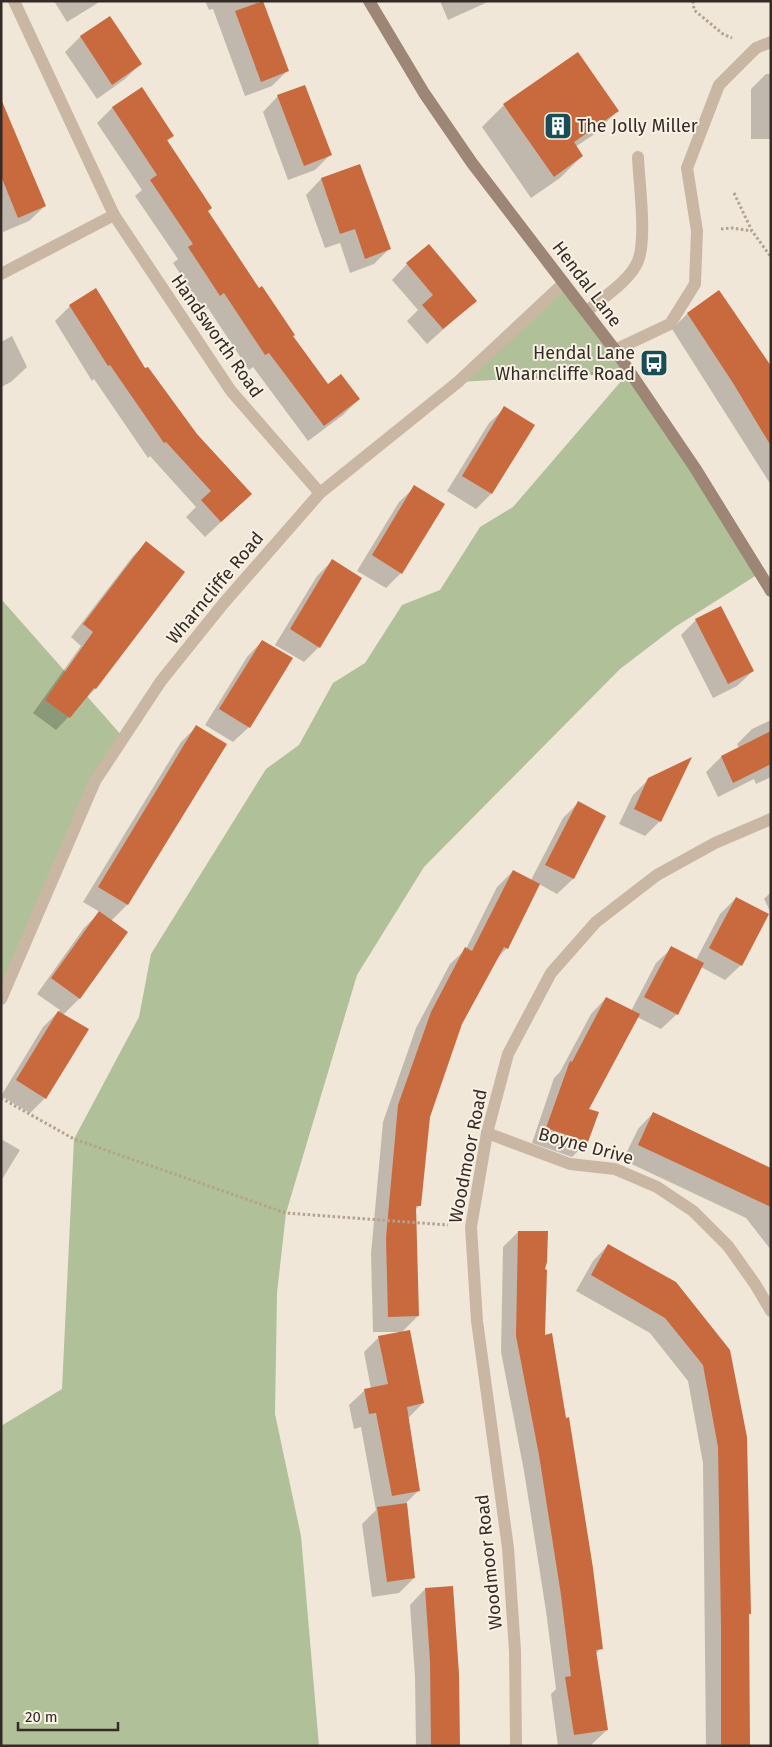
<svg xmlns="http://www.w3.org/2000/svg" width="772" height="1747" viewBox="0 0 772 1747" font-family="'Fira Sans',sans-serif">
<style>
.green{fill:#b0c098}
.shadow{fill:#0003}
.building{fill:#c9693e}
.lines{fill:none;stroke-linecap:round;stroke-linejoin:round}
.path{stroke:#b5a28e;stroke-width:3;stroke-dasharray:2.5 2.5;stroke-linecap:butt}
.lane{stroke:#c9b7a4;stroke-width:12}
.street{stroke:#c9b7a4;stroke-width:12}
.secondary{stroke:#9d8675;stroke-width:12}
.labels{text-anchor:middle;stroke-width:4;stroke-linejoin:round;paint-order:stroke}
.poi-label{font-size:18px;fill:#342b26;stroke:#f9f1e4;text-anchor:start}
.street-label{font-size:18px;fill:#342b26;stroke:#f9f1e4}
</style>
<rect width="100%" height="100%" fill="#f1e7d8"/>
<g class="green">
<path d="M564,283c72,93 135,191 196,290l-85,54 -55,42 -196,198 -67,108 -71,238 -9,80 -2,121 26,122 18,210h-318v-320l61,-37 12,-250 65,-122 12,-63 115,-185 33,-24 34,-62 32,-20 37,-58 38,-15 40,-63 33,-20 116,-135 -171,10z"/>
<polygon points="1,599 123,737 95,781 1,999"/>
</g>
<g class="shadow">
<polygon points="54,1 101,1 67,22"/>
<polygon points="205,1 257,1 287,71 272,86 245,96 213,9 209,10"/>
<polygon points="440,1 490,1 448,20"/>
<polygon points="109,17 140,64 125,79 97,99 65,52 80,37"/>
<polygon points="766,74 771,74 771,139 751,139 751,89"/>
<polygon points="141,89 173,135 166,142 207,212 291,337 328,386 359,399 343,415 308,441 253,367 249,370 208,308 204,310 173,263 178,259 135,196 142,190 97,123 112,108"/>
<polygon points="278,96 330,155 315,170 288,180 263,112"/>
<polygon points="504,105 617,111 596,133 575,147 582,156 560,178 531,198 482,127"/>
<polygon points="1,109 45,206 29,221 3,232"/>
<polygon points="360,166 389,249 374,264 350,273 340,243 325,248 306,195 321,179"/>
<polygon points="407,264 475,301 427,344 407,321 418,310 392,280"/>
<polygon points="719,292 771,370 771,485 672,329 687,314"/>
<polygon points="70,306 235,509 205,537 186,517 196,507 150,456 148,458 94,379 92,381 55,321"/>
<polygon points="12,336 27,367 11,382 1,387 1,342"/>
<polygon points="505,408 533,425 491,494 476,509 447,491 489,423"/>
<polygon points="415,487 401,573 386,588 357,571 399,502"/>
<polygon points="146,543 183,573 95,689 56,730 33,713 81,646 71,637 133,556"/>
<polygon points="332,561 319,647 304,662 275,645 317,576"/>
<polygon points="696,620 753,671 737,686 713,698 681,635"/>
<polygon points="262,641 249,727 233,742 205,725 247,657"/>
<polygon points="771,720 771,777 756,784 754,779 718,797 706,772 721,757 739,748 737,744 752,729"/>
<polygon points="196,727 127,905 111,921 80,998 63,1015 45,1098 30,1113 1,1096 43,1027 60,1010 37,994 84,928 100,912 83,902 181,742"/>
<polygon points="649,779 660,821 645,836 619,824 633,795"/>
<polygon points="578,803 604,817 573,879 557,894 539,884 507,948 495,960 461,1023 429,1116 419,1206 415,1210 418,1316 402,1332 373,1332 371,1254 383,1122 416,1028 450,964 466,949 497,887 513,871 531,880 563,818"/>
<polygon points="771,892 771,913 764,899"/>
<polygon points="736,898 741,965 725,980 701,967 677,1014 661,1029 637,1017 587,1110 587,1142 572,1157 532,1143 554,1078 560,1072 591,1014 606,998 631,1011 656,963 672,948 696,960 720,914"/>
<polygon points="653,1113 771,1169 771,1250 746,1218 623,1160 638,1129"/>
<polygon points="1,1139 20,1150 1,1181"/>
<polygon points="518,1232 543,1270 544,1336 601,1648 596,1654 607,1730 591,1745 587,1746 558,1746 551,1694 556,1689 546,1611 524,1471 501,1352 503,1247"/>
<polygon points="608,1245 729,1350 747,1615 748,1746 706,1746 703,1463 688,1381 650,1333 576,1291 593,1261"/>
<polygon points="379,1337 423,1403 408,1418 419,1490 406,1503 414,1578 399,1593 372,1597 362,1524 376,1510 361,1427 354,1429 349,1405 365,1390 371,1389 364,1352"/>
<polygon points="425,1589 459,1746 416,1746 415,1677 410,1605"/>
</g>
<g class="building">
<polygon points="263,1 289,71 261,82 235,11"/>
<polygon points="110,16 142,64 112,85 80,36"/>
<polygon points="578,52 619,111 574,142 583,156 554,177 503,104"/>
<polygon points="305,85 332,155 304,166 277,95"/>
<polygon points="142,87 174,136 167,140 212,208 208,211 259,288 262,286 295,335 293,336 328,384 341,374 360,399 324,426 269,353 265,355 224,293 220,296 188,247 193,244 150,180 157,175 112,107"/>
<polygon points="1,99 46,206 18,218 1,176"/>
<polygon points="360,164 391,249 365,259 355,229 340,234 321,178"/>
<polygon points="429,244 477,301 443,329 422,305 433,295 406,263"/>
<polygon points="96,288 145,368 148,367 197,434 252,494 221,522 201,500 211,491 166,442 164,443 110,365 108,366 69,305"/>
<polygon points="719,290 771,366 771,446 733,383 687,313"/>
<polygon points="504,406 535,425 492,494 462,476"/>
<polygon points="414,485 445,504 402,574 372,555"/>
<polygon points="146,541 185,572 96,689 94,688 70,718 45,700 93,632 83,624"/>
<polygon points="332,559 362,578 320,648 290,629"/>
<polygon points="721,606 754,671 728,684 695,619"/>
<polygon points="262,640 293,658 250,728 219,709"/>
<polygon points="196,725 227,744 128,905 98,887"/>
<polygon points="771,731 771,764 733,783 721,756"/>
<polygon points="692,757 661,822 634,809 648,778"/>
<polygon points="578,801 606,816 574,879 545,865"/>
<polygon points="513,870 540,884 508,949 504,947 462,1024 430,1117 421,1206 416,1206 419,1316 388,1317 386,1238 398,1105 431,1012 465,947 472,951"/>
<polygon points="736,897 769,914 742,966 709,948"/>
<polygon points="99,911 128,932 80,999 51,978"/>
<polygon points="671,946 704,963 678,1015 644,997"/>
<polygon points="606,997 640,1014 589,1109 599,1112 588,1142 546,1128 570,1061 572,1062"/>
<polygon points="58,1011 89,1029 46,1099 16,1080"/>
<polygon points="653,1112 771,1168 771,1207 638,1145"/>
<polygon points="518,1231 548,1231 547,1262 545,1269 547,1270 545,1335 552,1333 566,1418 569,1417 593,1568 603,1649 596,1650 608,1730 574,1735 565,1677 571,1676 561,1595 539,1455 516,1336"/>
<polygon points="608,1244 676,1282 730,1350 747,1437 751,1614 749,1614 750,1746 721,1746 721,1625 718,1447 703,1365 665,1318 591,1275"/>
<polygon points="410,1330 424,1403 407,1407 420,1491 392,1496 376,1413 369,1414 364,1389 388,1384 378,1336"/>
<polygon points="407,1503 415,1578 387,1582 377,1507"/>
<polygon points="453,1586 459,1674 460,1746 431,1746 430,1661 425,1588"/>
</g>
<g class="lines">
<g class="path">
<polyline points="693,1 694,10 723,34 732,38"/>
<polyline points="734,193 752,231 771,257"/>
<polyline points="721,229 732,228 752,231"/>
<polyline points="496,380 602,373"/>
<polyline points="1,1098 74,1139 286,1213 448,1225"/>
</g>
<g class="lane">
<path d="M586,312c16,-14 44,-31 52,-51 9,-23 1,-78 0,-104"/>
<polyline points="615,350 670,324 695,284 697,231 687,168 719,85 756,48 771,42"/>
</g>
<g class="street">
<polyline points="14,1 114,215 231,391 320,493"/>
<polyline points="1,274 114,215"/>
<polyline points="1,999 95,781 161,681 223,604 320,493 458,382 564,283"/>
<polyline points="487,1133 570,1164 615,1169 657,1187 693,1211 728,1246 755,1284 771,1311"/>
<polyline points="516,1746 515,1651 508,1548 477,1321 471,1227 487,1133 508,1054 551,973 596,922 657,875 715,843 771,819"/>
</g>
<polyline class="secondary" points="369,1 424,93 472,163 615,350 695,468 771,591"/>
</g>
<defs>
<symbol id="building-square" viewBox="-11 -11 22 22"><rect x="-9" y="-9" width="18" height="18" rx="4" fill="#1a4e56" stroke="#f9f1e4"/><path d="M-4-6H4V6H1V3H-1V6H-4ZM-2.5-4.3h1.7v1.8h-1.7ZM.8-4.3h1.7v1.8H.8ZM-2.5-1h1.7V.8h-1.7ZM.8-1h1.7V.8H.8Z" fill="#fff"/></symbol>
<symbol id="bus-square" viewBox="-11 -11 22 22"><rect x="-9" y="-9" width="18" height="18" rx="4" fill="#1a4e56" stroke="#f9f1e4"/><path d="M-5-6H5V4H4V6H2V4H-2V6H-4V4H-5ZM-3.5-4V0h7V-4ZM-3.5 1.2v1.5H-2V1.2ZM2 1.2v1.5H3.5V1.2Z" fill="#fff"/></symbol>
</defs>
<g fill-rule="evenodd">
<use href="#building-square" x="542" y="110" width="32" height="32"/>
<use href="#bus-square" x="638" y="347" width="32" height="32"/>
</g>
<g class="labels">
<g class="poi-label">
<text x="577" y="132">The Jolly Miller</text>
<text x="635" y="359" text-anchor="end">Hendal Lane<tspan x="635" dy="21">Wharncliffe Road</tspan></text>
</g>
<g class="street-label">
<text transform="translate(587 284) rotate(53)" y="6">Hendal Lane</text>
<text transform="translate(217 336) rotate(55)" y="6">Handsworth Road</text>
<text transform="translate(215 588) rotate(-50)" y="6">Wharncliffe Road</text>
<text transform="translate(586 1146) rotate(15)" y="6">Boyne Drive</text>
<text transform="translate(468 1156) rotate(-79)" y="6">Woodmoor Road</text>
<text transform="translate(489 1562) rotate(-96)" y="6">Woodmoor Road</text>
</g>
</g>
<rect width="772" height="1747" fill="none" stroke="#342b26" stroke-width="5"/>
<path d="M18 1722v8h100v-8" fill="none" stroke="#342b26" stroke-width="2.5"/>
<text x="25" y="1722" font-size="15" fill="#342b26" stroke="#f9f1e4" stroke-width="4" paint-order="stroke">20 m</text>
</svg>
